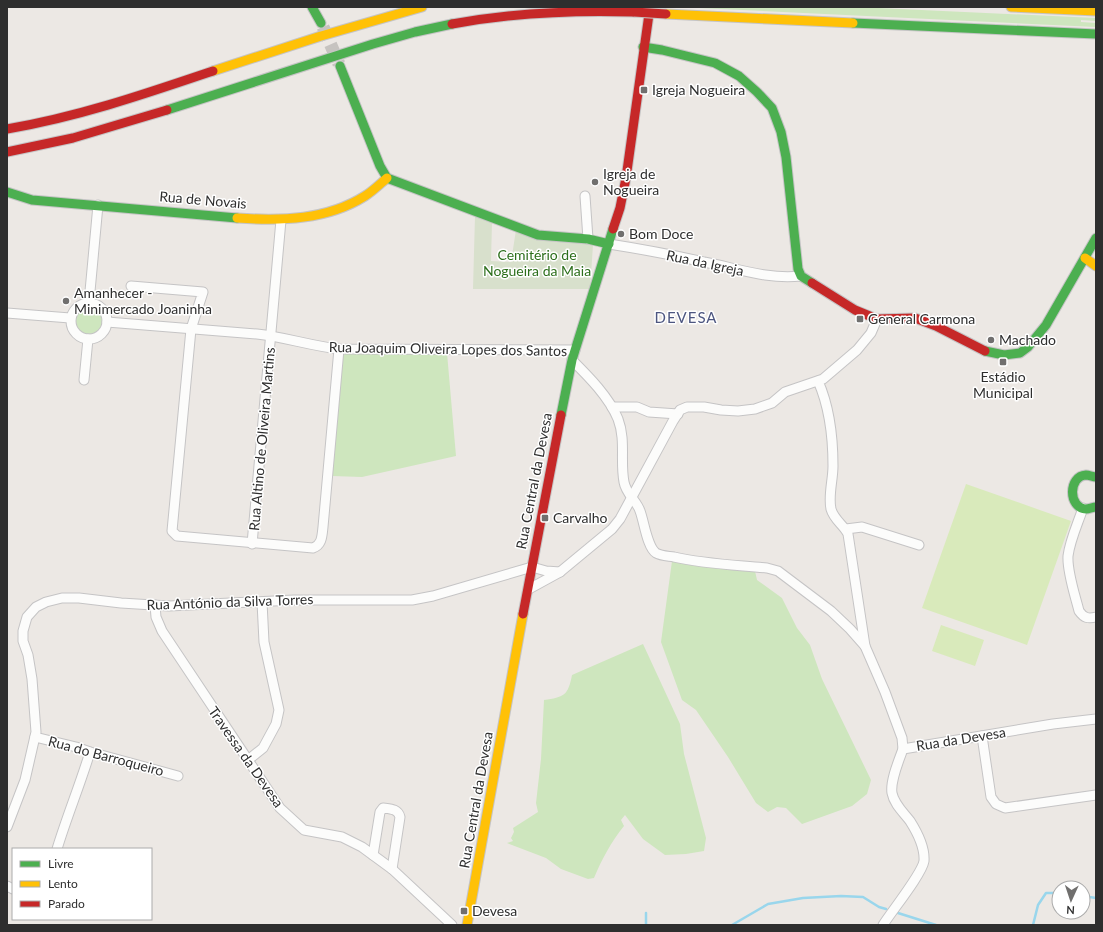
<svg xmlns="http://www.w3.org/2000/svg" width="1103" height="932" viewBox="0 0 1103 932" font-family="Lato,sans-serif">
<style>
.green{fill:#cee6be}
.cemetery{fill:#d8e0cc}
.pitch{fill:#d9eabb}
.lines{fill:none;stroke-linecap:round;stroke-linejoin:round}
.stream{stroke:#99d6ec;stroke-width:2.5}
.secondary-tunnel{stroke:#c6c3c0;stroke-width:13;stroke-dasharray:13 6;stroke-linecap:butt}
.street-casing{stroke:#c5c4c5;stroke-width:11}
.fast-casing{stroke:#c5c4c5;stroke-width:11}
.slow-casing{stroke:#c5c4c5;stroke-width:11}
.jam-casing{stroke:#c5c4c5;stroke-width:11}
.street{stroke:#fcfcfb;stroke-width:9}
.fast{stroke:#4caf50;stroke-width:9}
.slow{stroke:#ffc107;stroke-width:9}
.jam{stroke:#c62828;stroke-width:9}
.jam-bridge-casing{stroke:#c6c5c4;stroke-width:11;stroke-linecap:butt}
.jam-bridge{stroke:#c62828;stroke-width:9}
.poi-dot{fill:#706f6e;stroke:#fff;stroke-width:1.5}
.labels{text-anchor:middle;stroke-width:3;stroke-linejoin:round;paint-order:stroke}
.poi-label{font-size:14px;fill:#2e2e2e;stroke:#fff;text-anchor:start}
.street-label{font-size:14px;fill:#2e2e2e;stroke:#fff}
.park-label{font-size:14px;fill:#2c6e1b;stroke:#fff}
.neighbourhood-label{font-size:15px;letter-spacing:1px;fill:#4d5680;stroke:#fff}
</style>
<rect width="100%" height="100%" fill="#ece8e4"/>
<g class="green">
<polygon points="678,7 857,7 1074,17 1096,18 1096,21 1081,20 1081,22 1096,23 1096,27"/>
<circle cx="88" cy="321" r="14"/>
<polygon points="348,353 447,353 456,456 362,477 332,476 343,355"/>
<polygon points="672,561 755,571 757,580 782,598 797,628 810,645 822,679 871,780 867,794 852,806 802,824 786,808 777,807 768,812 756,803 728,757 696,710 682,700 661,642"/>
<path d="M643,644l37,80 4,30 22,84 -2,13 -18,3 -21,1 -22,-16 -18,-24 -4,5 3,6c-13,16 -22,33 -30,52l-6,1 -27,-10 -15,-11 -39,-15 6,-2 -2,-3 3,-6 -1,-4 25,-16 -2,-9 5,-44 3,-59c20,-3 24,-4 28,-25z"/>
</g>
<polygon class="cemetery" points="475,216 492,222 491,261 511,262 516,230 593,245 590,289 473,289"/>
<g class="pitch">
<polygon points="966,484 1071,521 1027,645 922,608"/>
<polygon points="941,625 984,640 975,666 932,651"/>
</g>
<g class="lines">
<g class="stream">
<polyline points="1083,896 1096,898"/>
<polyline points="646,913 646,925"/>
<polyline points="898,913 936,925"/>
<polyline points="732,925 768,904 803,898 841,896 863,897 879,907 886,909"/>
<polyline points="1033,925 1038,905 1046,893 1059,893"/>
</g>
<polyline class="secondary-tunnel" points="323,27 339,64"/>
<defs>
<g id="street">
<polyline points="585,196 588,239"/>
<path d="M609,244c32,5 64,11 95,18 32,6 64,18 97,14"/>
<path d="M131,286l72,6 -12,37 -19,202 5,5 136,12c9,-3 9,-12 10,-21l16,-178"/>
<polyline points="89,302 98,205"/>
<circle cx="89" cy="321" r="18"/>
<polyline points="7,313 70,318"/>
<path d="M107,322l150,12c28,3 54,12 82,15l236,1"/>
<path d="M572,360c17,17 37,37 46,59 8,21 2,42 6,63 2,12 13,19 16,29 4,10 7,36 16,42 5,3 12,3 18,4 30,7 62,8 93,11l11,3 53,40 19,18 15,17 20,46 17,46 1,11"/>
<polyline points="84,380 88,339"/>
<path d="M818,381c12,27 15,55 15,85 0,14 -5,30 -2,43 3,11 13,16 17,25l17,112"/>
<polyline points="612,407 637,407 649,412 678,414"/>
<path d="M1083,508c-5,15 -13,32 -15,48 -1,16 7,39 11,55 5,7 9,8 17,6"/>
<polyline points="846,529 862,527 919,545"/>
<polyline points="252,544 281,220"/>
<polyline points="529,589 560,572 612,529 620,519 673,421 680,410 687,407 704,407 721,410 738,411 755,409 772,403 785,392 823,379 857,350 871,333 877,319"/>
<polyline points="155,605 156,617 162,631 280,808 304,830 342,837 362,847 392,869 452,925"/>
<polyline points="982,736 991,797 996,804 1005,808 1096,795"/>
<polyline points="35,737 76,747 90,752 178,776"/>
<polyline points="248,760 263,748 276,724 279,710 264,642 262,602"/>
<polyline points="7,827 25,780 36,732 32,679 28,655 23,641 23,631 27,617 36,607 46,602 62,598 79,598 121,603 169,606 294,600 412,600 433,596 532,567 546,571 560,572"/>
<path d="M57,849c10,-33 23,-64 33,-97"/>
<path d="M373,855l7,-43 3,-4c8,1 15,1 17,9l-8,52"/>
<polyline points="7,886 13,889"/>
<path d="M883,925c8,-13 39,-51 41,-64 1,-14 -7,-29 -14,-40 -7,-9 -16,-17 -18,-28 -2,-12 7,-33 11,-44l150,-25 43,-5"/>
</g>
<g id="fast">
<polyline points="312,7 321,23"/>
<polyline points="853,23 1096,34"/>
<polyline points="643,47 662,50 715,63 739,76 757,92 772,108 781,132 786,157 798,269 801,276 812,283"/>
<polyline points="340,66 380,166 387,178 538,235 588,239 609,244"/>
<polyline points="167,110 373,44 415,32 452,24"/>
<polyline points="7,192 32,200 237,218"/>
<polyline points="985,351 1004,355 1020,353 1028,347 1046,325 1096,238"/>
<polyline points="561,415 572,360 613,229"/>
<path d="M1096,477c-3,0 -7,-2 -10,-2 -18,1 -18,33 0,34 3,0 7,-2 10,-2"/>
</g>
<g id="slow">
<polyline points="1011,7 1096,11"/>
<polyline points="666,14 853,23"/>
<polyline points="213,71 321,36 422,7"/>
<path d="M237,218c45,3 90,2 128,-22 8,-5 15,-12 22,-18"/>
<polyline points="1085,258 1096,266"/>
<polyline points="467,925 523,614"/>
</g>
<g id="jam">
<path d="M452,24c60,-11 121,-14 182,-12"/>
<path d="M7,129c71,-12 138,-35 206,-58"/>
<polyline points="7,152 73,138 167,110"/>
<polyline points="613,229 620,208 626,178 650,7"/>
<polyline points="812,283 855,310 877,319 915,318 936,326 985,351"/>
<polyline points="523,614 561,415"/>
</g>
</defs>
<use href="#street" class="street-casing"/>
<use href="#fast" class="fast-casing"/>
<use href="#slow" class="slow-casing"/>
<use href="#jam" class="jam-casing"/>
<use href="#street" class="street"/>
<use href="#fast" class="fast"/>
<use href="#slow" class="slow"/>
<use href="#jam" class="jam"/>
<defs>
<polyline id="jam-bridge" points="634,12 666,14"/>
</defs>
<use href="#jam-bridge" class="jam-bridge-casing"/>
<use href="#jam-bridge" class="jam-bridge"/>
</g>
<g class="poi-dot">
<rect x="640" y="86" width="8" height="8" rx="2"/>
<circle cx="595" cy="182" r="4"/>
<circle cx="621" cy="234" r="4"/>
<circle cx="66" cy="301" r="4"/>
<rect x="856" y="315" width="8" height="8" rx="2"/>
<circle cx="991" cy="340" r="4"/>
<rect x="999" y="358" width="8" height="8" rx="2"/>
<rect x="541" y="514" width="8" height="8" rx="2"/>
<rect x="460" y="907" width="8" height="8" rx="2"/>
</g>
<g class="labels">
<g class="poi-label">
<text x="652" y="95">Igreja Nogueira</text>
<text x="603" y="179">Igreja de<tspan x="603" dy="16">Nogueira</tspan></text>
<text x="629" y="239">Bom Doce</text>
<text x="74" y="298">Amanhecer -<tspan x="74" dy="16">Minimercado Joaninha</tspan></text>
<text x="868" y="324">General Carmona</text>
<text x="999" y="345">Machado</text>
<text x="1003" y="382" text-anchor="middle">Estádio<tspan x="1003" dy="16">Municipal</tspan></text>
<text x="553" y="523">Carvalho</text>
<text x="472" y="916">Devesa</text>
</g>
<g class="street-label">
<text transform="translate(203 200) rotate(5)" y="5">Rua de Novais</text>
<text transform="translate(705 263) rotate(12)" y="5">Rua da Igreja</text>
<text transform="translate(448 349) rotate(1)" y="5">Rua Joaquim Oliveira Lopes dos Santos</text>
<text transform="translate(262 439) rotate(-85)" y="5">Rua Altino de Oliveira Martins</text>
<text transform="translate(534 481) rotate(-79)" y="5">Rua Central da Devesa</text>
<text transform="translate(230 602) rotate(-2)" y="5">Rua António da Silva Torres</text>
<text transform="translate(961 739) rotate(-9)" y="5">Rua da Devesa</text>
<text transform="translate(106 756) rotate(15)" y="5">Rua do Barroqueiro</text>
<text transform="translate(246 757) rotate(55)" y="5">Travessa da Devesa</text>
<text transform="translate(476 800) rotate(-80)" y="5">Rua Central da Devesa</text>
</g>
<g class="park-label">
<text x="537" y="260">Cemitério de<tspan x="537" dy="16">Nogueira da Maia</tspan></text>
</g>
<g class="neighbourhood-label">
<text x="686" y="323">DEVESA</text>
</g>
</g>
<rect width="1103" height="932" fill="none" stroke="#2e2e2e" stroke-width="16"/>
<rect x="12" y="848" width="140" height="72" fill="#ffffff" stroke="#ababab"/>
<rect x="20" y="861" width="20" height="6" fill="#4caf50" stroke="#ababab"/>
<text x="48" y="868" font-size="12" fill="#2e2e2e">Livre</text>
<rect x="20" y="881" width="20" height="6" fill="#ffc107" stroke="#ababab"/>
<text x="48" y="888" font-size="12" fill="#2e2e2e">Lento</text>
<rect x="20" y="901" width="20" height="6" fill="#c62828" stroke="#ababab"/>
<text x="48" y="908" font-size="12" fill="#2e2e2e">Parado</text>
<g transform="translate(1071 900) rotate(183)"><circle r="19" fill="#ffffff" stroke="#ababab"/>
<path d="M0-3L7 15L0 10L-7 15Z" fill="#706f6e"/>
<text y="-6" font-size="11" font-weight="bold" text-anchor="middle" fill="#2e2e2e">N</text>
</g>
</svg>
